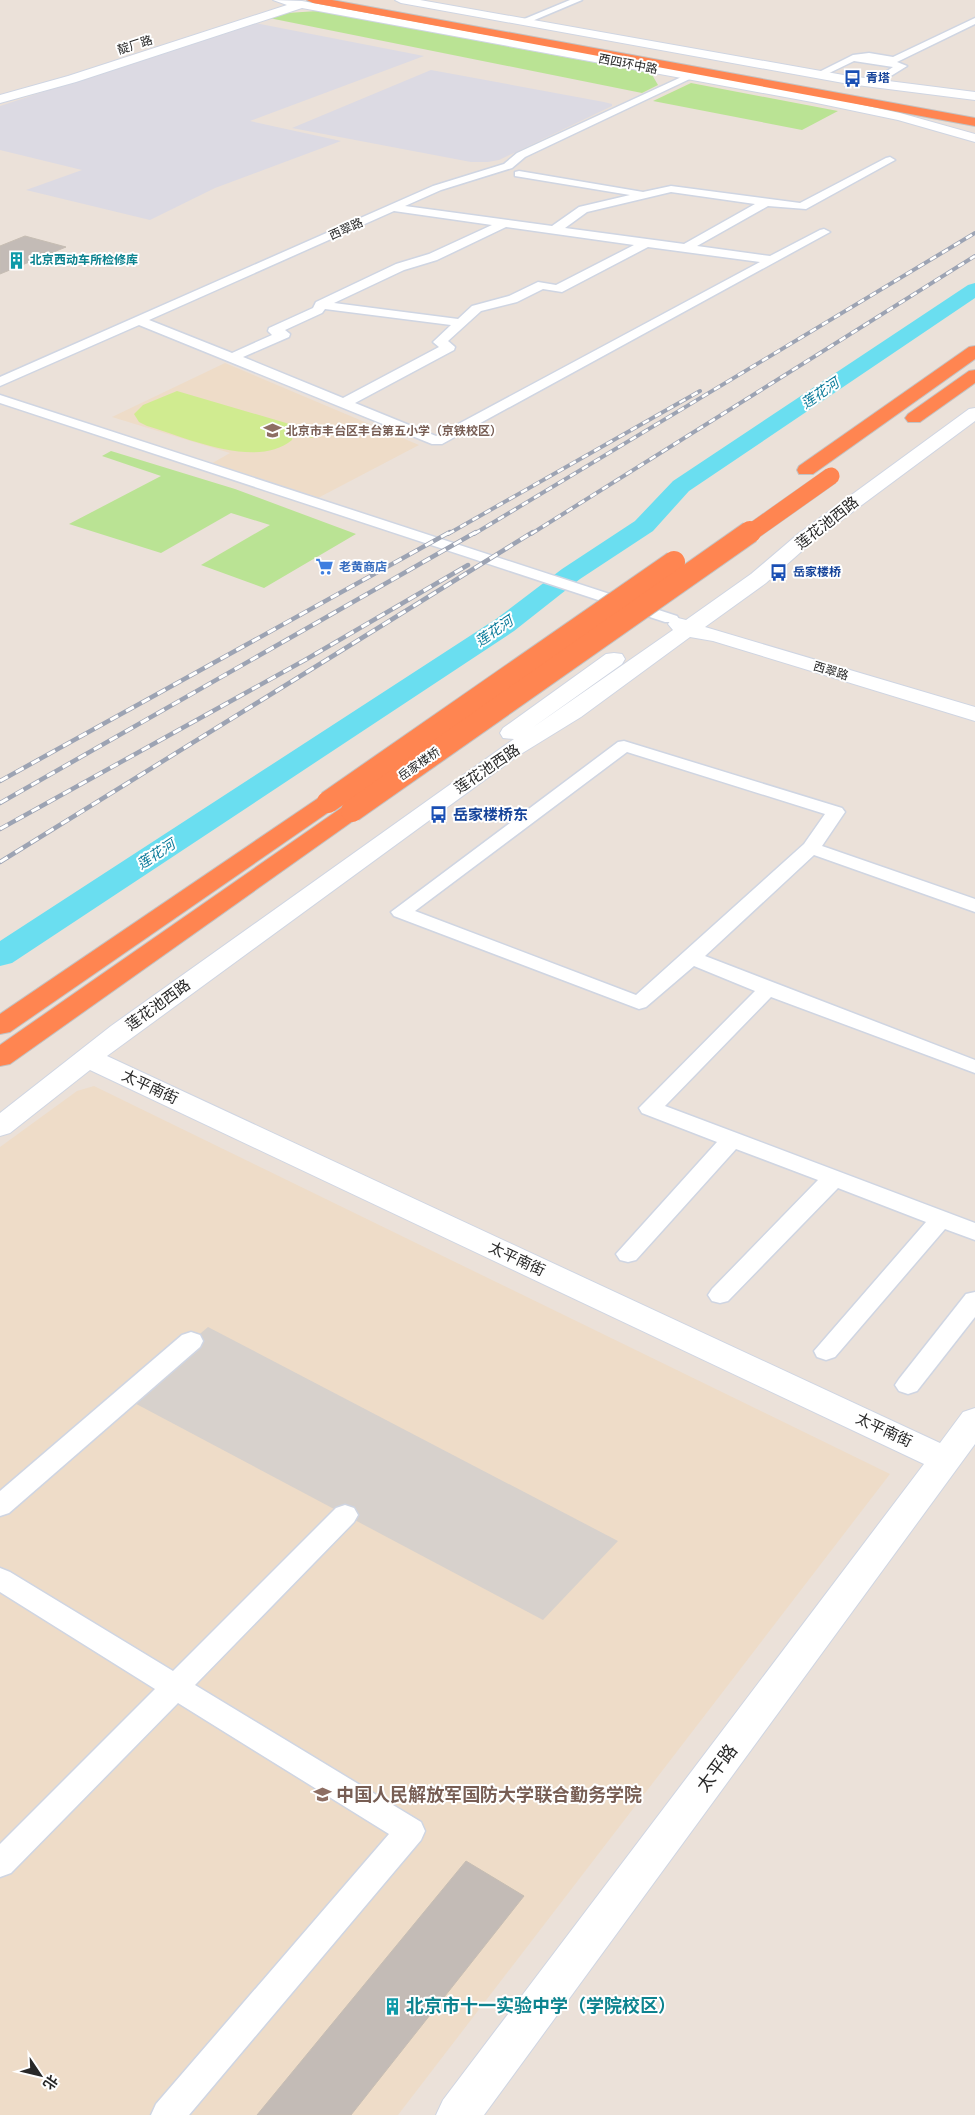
<svg xmlns="http://www.w3.org/2000/svg" width="975" height="2115" viewBox="0 0 975 2115" font-family="'Space Grotesk','Noto Sans SC',sans-serif">
<style>
.industrial{fill:#dcdae3}
.education{fill:#eedcc8}
.green{fill:#bae394}
.pitch{fill:#d0eb90}
.plaza{fill:#d7d1cc}
.lines{fill:none;stroke-linecap:round;stroke-linejoin:round}
.river{fill:#6adef0;fill-rule:evenodd}
.building{fill:#c3bbb6;stroke:#c6bdb3}
.street-casing{stroke:#cfd5e2;stroke-width:3}
.secondary-casing{stroke:#cfd5e2;stroke-width:2}
.highway-casing{stroke:#c3c3c3;stroke-width:2}
.street{fill:#fff;fill-rule:evenodd}
.secondary{fill:#fff;fill-rule:evenodd}
.highway{fill:#ff8551;fill-rule:evenodd}
.rail-far1-casing{stroke:#9ca3b3;stroke-width:4}
.rail-casing{stroke:#9ca3b3;stroke-width:4.5}
.rail-far1{stroke:#fff;stroke-width:2.5;stroke-dasharray:7;stroke-linecap:butt}
.rail{stroke:#fff;stroke-width:3;stroke-dasharray:9;stroke-linecap:butt}
.highway-bridge-far1-casing{stroke:#c3c3c3;stroke-width:18;stroke-linecap:butt}
.highway-bridge-casing{stroke:#c3c3c3;stroke-width:24;stroke-linecap:butt}
.highway-bridge-far1{stroke:#ff8551;stroke-width:17}
.highway-bridge{stroke:#ff8551;stroke-width:22}
.labels{text-anchor:middle;stroke-width:4;stroke-linejoin:round;paint-order:stroke}
.far-street-label{font-size:12px;fill:#282828;stroke:#fff}
.far-transit-label{font-size:12px;font-weight:bold;fill:#164399;stroke:#fff;text-anchor:start}
.far-culture-label{font-size:12px;font-weight:bold;fill:#0d838f;stroke:#fff;text-anchor:start}
.far-education-label{font-size:12px;font-weight:bold;fill:#785e54;stroke:#fff;text-anchor:start}
.far-shop-label{font-size:12px;font-weight:bold;fill:#366cbe;stroke:#fff;text-anchor:start}
.far-water-label{font-size:14px;font-style:italic;fill:#0b7b9a;stroke:#fff}
.street-label{font-size:15px;fill:#282828;stroke:#fff}
.transit-label{font-size:15px;font-weight:bold;fill:#164399;stroke:#fff;text-anchor:start}
.near-street-label{font-size:18px;fill:#282828;stroke:#fff}
.near-education-label{font-size:18px;font-weight:bold;fill:#785e54;stroke:#fff;text-anchor:start}
.near-culture-label{font-size:18px;font-weight:bold;fill:#0d838f;stroke:#fff;text-anchor:start}
</style>
<rect width="100%" height="100%" fill="#ebe1d9"/>
<g class="industrial">
<polygon points="255,23 424,56 250,121 341,141 215,188 150,220 26,190 82,170 0,150 0,106"/>
<polygon points="431,70 604,102 612,104 612,106 499,160 488,162 471,162 292,128"/>
</g>
<g class="education">
<polygon points="225,363 419,445 316,499 209,465 230,453 112,417"/>
<polygon points="94,1086 890,1474 398,2115 0,2115 0,1147 77,1091"/>
</g>
<g class="green">
<polygon points="318,11 651,73 658,85 642,93 269,18 287,13"/>
<polygon points="691,83 838,111 802,130 653,101"/>
<polygon points="111,451 235,489 356,534 264,588 201,565 270,525 231,513 161,553 69,524 161,476 102,456"/>
</g>
<path class="pitch" d="M177,391l143,42 -8,5 -19,-6 -1,8c-36,30 -107,-3 -145,-14l-8,-4 -5,-8 9,-9z"/>
<polygon class="plaza" points="208,1327 618,1541 543,1620 125,1398"/>
<g class="lines">
<polygon class="river" points="975,283 975,298 689,491 653,531 580,579 514,631 12,963 0,966 0,941 496,619 562,569 635,521 673,481 968,285"/>
</g>
<g class="building">
<polygon points="25,236 66,247 0,274 0,246"/>
<polygon points="466,1861 524,1896 351,2115 257,2115"/>
</g>
<g class="lines">
<defs>
<g id="street">
<polygon points="570,0 582,0 525,24 517,22"/>
<polygon points="975,18 975,24 897,62 907,66 886,79 878,77 893,67 854,61 821,77 813,75 853,55 869,53 893,57"/>
<path d="M688,74l8,2 -171,81 -13,11 -71,22 -36,16 147,20 27,-19 51,-12 -115,-19v-4l4,-1 124,21 28,-6 129,17 86,-45 4,-1 5,3 -89,49 -38,-3 -71,40 73,10 50,-26 4,-1 6,3 -388,212h-10l-293,-119 -139,61v-9l433,-191 71,-22 13,-11zM671,192l84,12 -71,40 -119,-16 22,-16zM394,211l98,14 -63,29 -33,10 -80,38 -3,6 -44,20 -1,3 4,4 -40,18 -83,-33zM506,227l128,18 -78,40 -18,-3 -29,14 -37,10 -14,13 -124,-16 70,-33 33,-10zM648,247l112,15 -324,174 -81,-33 99,-53 1,-3 -7,-6 33,-30 36,-9 26,-13 19,3zM325,309l126,16 -18,17 6,5 -96,51 -100,-41 46,-20 1,-3 -5,-4 37,-17z"/>
<polygon points="0,395 677,616 679,619 677,622 665,622 0,403"/>
<path d="M624,741l218,67 3,4 -23,34 153,53v13l-161,-57 -109,101 270,104v13l-204,-76 -106,109 310,117v17l-30,-11 -110,128 -9,3 -9,-3 -3,-6 112,-129 -88,-34 -110,113 -8,2 -8,-2 -4,-6 4,-6 106,-109 -82,-31 -100,111 -8,2 -8,-2 -4,-6 101,-112 -75,-29 -3,-5 116,-117 -61,-25 -48,41 -7,2 -245,-93 -3,-4 227,-170zM627,752l198,62 -21,30 -168,151 -221,-84z"/>
<polygon points="975,1292 975,1317 917,1391 908,1394 899,1391 895,1385 899,1379 966,1294"/>
<polygon points="191,1332 200,1335 203,1341 200,1347 9,1513 0,1516 0,1491 182,1335"/>
<polygon points="345,1505 354,1508 358,1515 354,1522 195,1685 421,1822 425,1831 421,1840 189,2115 151,2115 156,2104 389,1834 178,1703 11,1873 0,1877 0,1844 155,1689 0,1592 0,1568 10,1572 173,1671 336,1508"/>
</g>
<g id="secondary">
<polygon points="273,0 302,1 812,94 900,113 975,134 975,142 898,120 812,102 302,8 76,82 0,103 0,95 68,76 287,5"/>
<polygon points="395,0 420,0 849,76 975,92 975,100 849,84 401,3"/>
<polygon points="975,408 975,421 812,542 766,583 705,627 975,707 975,721 713,641 690,637 581,717 516,757 107,1056 940,1443 963,1412 975,1408 975,1444 484,2115 436,2115 443,2100 924,1464 90,1070 10,1133 0,1136 0,1113 111,1026 514,739 503,738 500,733 503,728 606,654 614,653 622,654 625,659 622,664 532,728 673,630 668,624 671,620 678,618 686,620 751,574 798,534 969,409"/>
</g>
<g id="highway">
<polygon points="307,0 332,0 975,118 975,126 313,3"/>
<polygon points="975,346 975,359 813,474 799,474 797,470 799,466 969,347"/>
<polygon points="975,370 975,383 920,422 908,422 905,418 908,414 969,371"/>
<polygon points="328,795 336,797 340,802 336,807 10,1032 0,1034 0,1014 320,797"/>
<polygon points="352,804 360,806 364,811 360,816 10,1064 0,1066 0,1045 344,806"/>
</g>
</defs>
<use href="#street" class="street-casing"/>
<use href="#secondary" class="secondary-casing"/>
<use href="#highway" class="highway-casing"/>
<use href="#street" class="street"/>
<use href="#secondary" class="secondary"/>
<use href="#highway" class="highway"/>
<defs>
<g id="rail-far1">
<polyline points="448,534 700,391"/>
<polyline points="474,534 975,233"/>
<polyline points="531,534 975,256"/>
</g>
<g id="rail">
<polyline points="0,781 450,532"/>
<polyline points="0,803 476,532"/>
<polyline points="0,829 305,660 468,565"/>
<polyline points="0,862 533,532"/>
</g>
</defs>
<use href="#rail-far1" class="rail-far1-casing"/>
<use href="#rail" class="rail-casing"/>
<use href="#rail-far1" class="rail-far1"/>
<use href="#rail" class="rail"/>
<defs>
<polyline id="highway-bridge-far1" points="749,534 831,476"/>
<g id="highway-bridge">
<polyline points="328,802 674,562"/>
<polyline points="352,811 750,532"/>
</g>
</defs>
<use href="#highway-bridge-far1" class="highway-bridge-far1-casing"/>
<use href="#highway-bridge" class="highway-bridge-casing"/>
<use href="#highway-bridge-far1" class="highway-bridge-far1"/>
<use href="#highway-bridge" class="highway-bridge"/>
</g>
<defs>
<symbol id="bus-bare" viewBox="-9 -9 18 18"><path d="M-5-6H5V4H4V6H2V4H-2V6H-4V4H-5ZM-3.5-4V0h7V-4ZM-3.5 1.2v1.5H-2V1.2ZM2 1.2v1.5H3.5V1.2Z" fill="#1a4fb4" stroke="#fff" stroke-width="2.5" paint-order="stroke"/></symbol>
<symbol id="building-bare" viewBox="-9 -9 18 18"><path d="M-4-6H4V6H1V3H-1V6H-4ZM-2.5-4.3h1.7v1.8h-1.7ZM.8-4.3h1.7v1.8H.8ZM-2.5-1h1.7V.8h-1.7ZM.8-1h1.7V.8H.8Z" fill="#0f9aa8" stroke="#fff" stroke-width="2.5" paint-order="stroke"/></symbol>
<symbol id="school-bare" viewBox="-9 -9 18 18"><path d="M0-5L7-2L0 1L-7-2ZM-4 1L0 2.5L4 1V4Q0 6-4 4Z" fill="#8d6e63" stroke="#fff" stroke-width="2.5" paint-order="stroke"/></symbol>
<symbol id="supermarket-bare" viewBox="-9 -9 18 18"><path d="M-6-5.5h2.5l.6 2H6L4.5 2H-2.5L-4.4-4H-6ZM-1.5 3.2a1.3 1.3 0 1 0 .1 0ZM3 3.2a1.3 1.3 0 1 0 .1 0Z" fill="#3f7fe0" stroke="#fff" stroke-width="2.5" paint-order="stroke"/></symbol>
<symbol id="university-bare" viewBox="-9 -9 18 18"><path d="M0-5L7-2L0 1L-7-2ZM-4 1L0 2.5L4 1V4Q0 6-4 4Z" fill="#8d6e63" stroke="#fff" stroke-width="2.5" paint-order="stroke"/></symbol>
</defs>
<g fill-rule="evenodd">
<use href="#bus-bare" x="840" y="66" width="25" height="25"/>
<use href="#building-bare" x="4" y="248" width="25" height="25"/>
<use href="#school-bare" x="260" y="418" width="25" height="25"/>
<use href="#supermarket-bare" x="312" y="554" width="25" height="25"/>
<use href="#bus-bare" x="766" y="560" width="25" height="25"/>
<use href="#bus-bare" x="426" y="802" width="25" height="25"/>
<use href="#university-bare" x="310" y="1782" width="25" height="25"/>
<use href="#building-bare" x="380" y="1994" width="25" height="25"/>
</g>
<g class="labels">
<g class="far-street-label">
<text transform="translate(135 45) rotate(-18)" y="4">靛厂路</text>
<text transform="translate(628 64) rotate(11)" y="4">西四环中路</text>
<text transform="translate(346 229) rotate(-24)" y="4">西翠路</text>
<text transform="translate(831 671) rotate(17)" y="4">西翠路</text>
<text transform="translate(419 764) rotate(-35)" y="4">岳家楼桥</text>
</g>
<g class="far-transit-label">
<text x="866" y="82">青塔</text>
<text x="793" y="576">岳家楼桥</text>
</g>
<g class="far-culture-label">
<text x="30" y="264">北京西动车所检修库</text>
</g>
<g class="far-education-label">
<text x="286" y="435">北京市丰台区丰台第五小学（京铁校区）</text>
</g>
<g class="far-shop-label">
<text x="339" y="571">老黄商店</text>
</g>
<g class="far-water-label">
<text transform="translate(820 393) rotate(-34)" y="5">莲花河</text>
<text transform="translate(494 631) rotate(-34)" y="5">莲花河</text>
<text transform="translate(156 854) rotate(-33)" y="5">莲花河</text>
</g>
<g class="street-label">
<text transform="translate(827 523) rotate(-38)" y="5">莲花池西路</text>
<text transform="translate(487 769) rotate(-34)" y="5">莲花池西路</text>
<text transform="translate(158 1005) rotate(-36)" y="5">莲花池西路</text>
<text transform="translate(150 1087) rotate(25)" y="5">太平南街</text>
<text transform="translate(517 1259) rotate(25)" y="5">太平南街</text>
<text transform="translate(884 1430) rotate(25)" y="5">太平南街</text>
</g>
<g class="transit-label">
<text x="453" y="820">岳家楼桥东</text>
</g>
<g class="near-street-label">
<text transform="translate(717 1768) rotate(-53)" y="6">太平路</text>
</g>
<g class="near-education-label">
<text x="336" y="1801">中国人民解放军国防大学联合勤务学院</text>
</g>
<g class="near-culture-label">
<text x="406" y="2012">北京市十一实验中学（学院校区）</text>
</g>
</g>
<g transform="translate(40 2075) rotate(125)" stroke="#ffffff" stroke-width="4" paint-order="stroke">
<path d="M0-4L9 19L0 12L-9 19Z" fill="#282828"/>
<text y="-8" font-size="14" font-weight="bold" text-anchor="middle" fill="#282828">北</text>
</g>
</svg>
